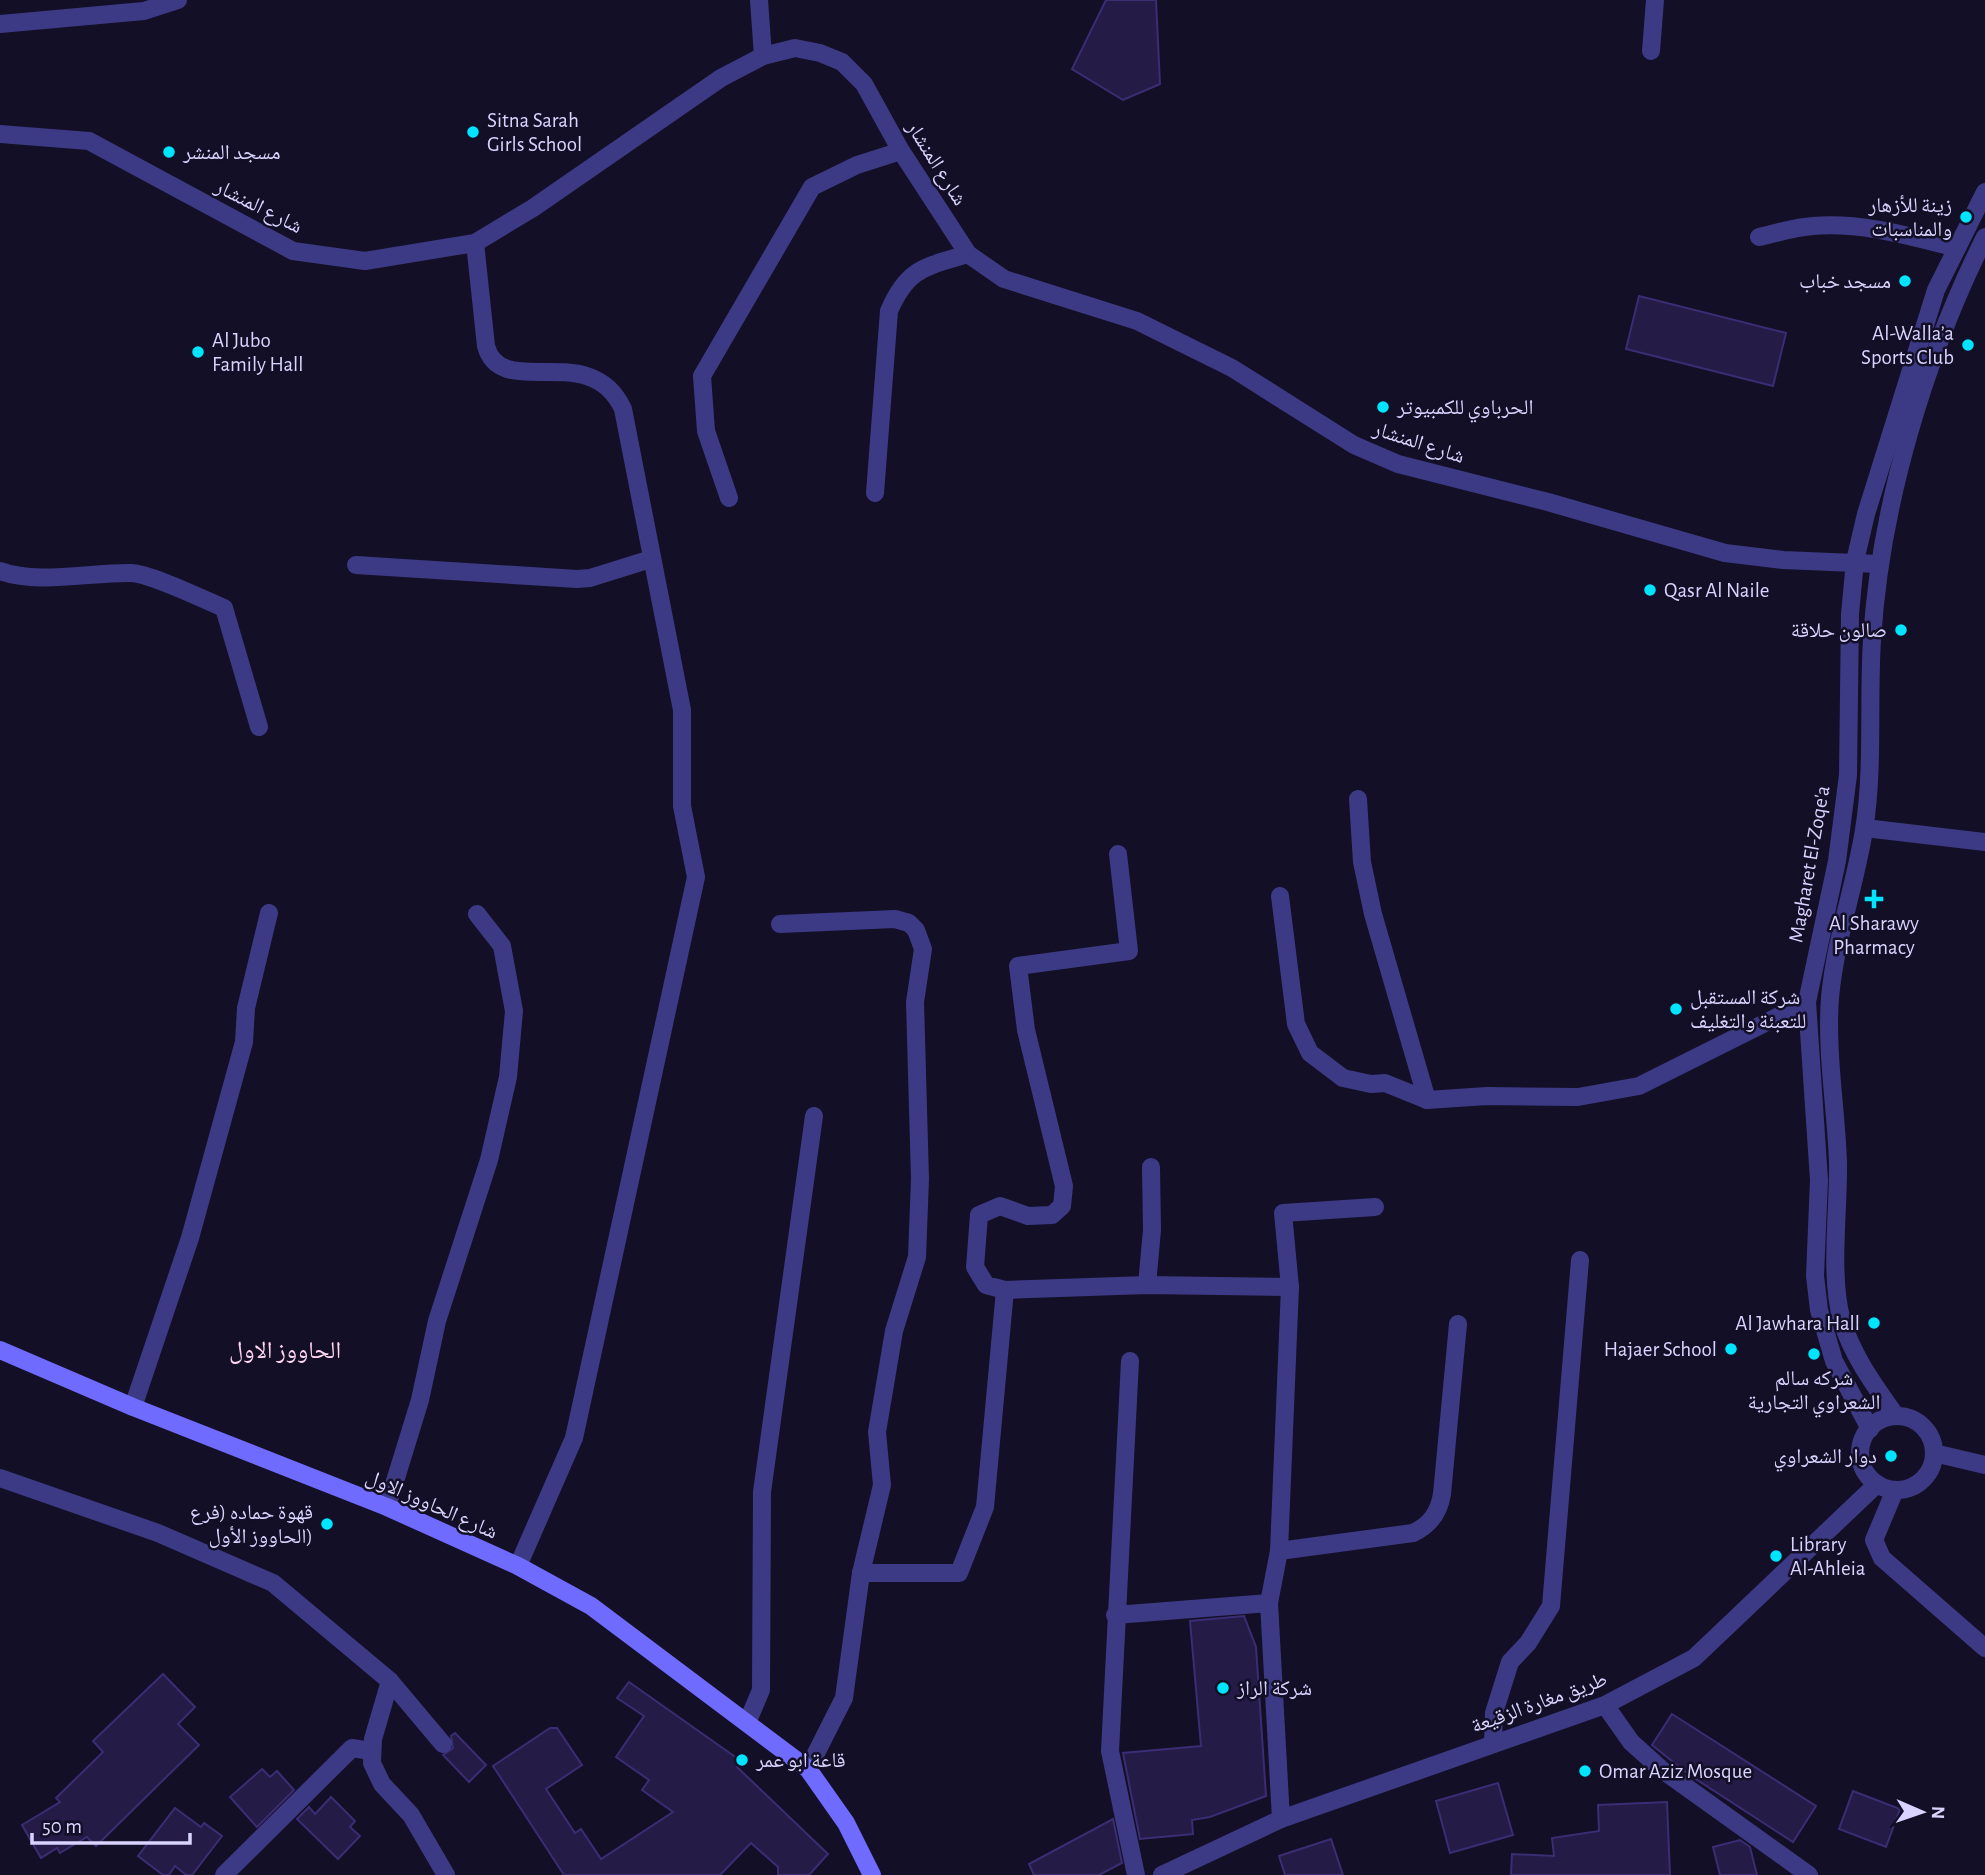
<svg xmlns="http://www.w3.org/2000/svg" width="1985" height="1875" viewBox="0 0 1985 1875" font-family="'Alegreya Sans','Noto Naskh Arabic',sans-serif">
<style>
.building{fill:#241b47;stroke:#3b2d73;stroke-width:2}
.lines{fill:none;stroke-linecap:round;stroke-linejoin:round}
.minor{stroke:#3d3a85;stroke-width:18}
.tertiary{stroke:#3d3a85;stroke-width:18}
.secondary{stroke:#6f6bff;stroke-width:18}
.poi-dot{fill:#00e5ff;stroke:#130f26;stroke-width:2.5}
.labels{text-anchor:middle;stroke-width:5;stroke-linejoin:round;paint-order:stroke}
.poi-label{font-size:21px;fill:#d9d4ff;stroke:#130f26;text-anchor:start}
.street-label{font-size:21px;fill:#d9d4ff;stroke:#130f26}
.quarter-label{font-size:24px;fill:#ffd6f0;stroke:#130f26}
</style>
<rect width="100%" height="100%" fill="#130f26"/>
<g class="building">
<polygon points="1106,0 1156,0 1160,84 1123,100 1072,69"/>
<polygon points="1639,296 1786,333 1773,386 1626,349"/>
<polygon points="1244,1616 1256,1647 1266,1796 1210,1817 1192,1820 1193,1834 1140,1839 1123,1753 1201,1746 1190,1621"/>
<polygon points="163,1674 195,1707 178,1724 199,1745 96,1846 87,1837 60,1853 57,1848 41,1858 22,1825 60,1802 56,1798 103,1752 93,1741"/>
<polygon points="629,1682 741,1761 737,1767 828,1854 809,1875 778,1875 778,1867 751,1843 720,1875 564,1875 493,1766 550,1728 557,1728 582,1765 546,1789 575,1833 581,1829 601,1859 673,1812 642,1790 649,1780 616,1757 644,1716 617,1698"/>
<polygon points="1672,1714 1816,1806 1793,1842 1688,1774 1652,1745"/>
<polygon points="455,1733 486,1765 469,1782 443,1755 453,1748 451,1736"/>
<polygon points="262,1769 270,1777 277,1771 294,1790 257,1827 230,1797"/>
<polygon points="1498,1783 1513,1835 1450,1853 1436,1801"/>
<polygon points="1853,1791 1900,1809 1886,1847 1839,1829"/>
<polygon points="331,1797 355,1821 350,1827 360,1836 338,1859 297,1819 309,1807 315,1814"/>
<polygon points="1667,1802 1670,1875 1511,1875 1512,1854 1554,1856 1552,1838 1599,1831 1598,1805"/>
<polygon points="175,1808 201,1827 204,1823 222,1836 192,1875 186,1875 175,1866 169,1875 163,1875 138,1856"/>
<polygon points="1113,1819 1122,1863 1099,1875 1034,1875 1029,1864"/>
<polygon points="1331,1839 1343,1875 1285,1875 1279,1856"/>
<polygon points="1740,1840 1750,1847 1757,1875 1720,1875 1713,1847"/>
</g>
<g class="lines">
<g class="minor">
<polyline points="759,0 763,56"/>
<polyline points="0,24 144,11 178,0"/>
<polyline points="1651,51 1655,0"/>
<polyline points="0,134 89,141 293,251 365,261 475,243 533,208 721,78 763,56 795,48 820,53 842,62 864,84 901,151 968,254 1004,279 1137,321 1232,368 1354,445 1398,464 1548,502 1725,553 1783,560 1879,564"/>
<path d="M1759,237c18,-4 36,-10 54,-11 49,-4 96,10 144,22"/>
<path d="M475,243l11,103c15,56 104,-8 137,63l59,301v96l14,71 -122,561 -56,128"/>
<path d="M875,493l14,-182c19,-44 37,-44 79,-57"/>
<polyline points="729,498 706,431 702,376 812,187 857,165 901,151"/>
<polyline points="356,565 577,579 590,578 651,559"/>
<path d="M0,571c37,14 92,1 131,2 21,1 71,26 93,35l35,119"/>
<polyline points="1358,799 1362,862 1373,914 1427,1100"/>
<polyline points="1865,828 1985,842"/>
<polyline points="1118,854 1129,951 1018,966 1026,1030 1064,1186 1062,1206 1052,1215 1028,1216 1000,1206 979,1215 975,1267 986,1285 1005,1290 1147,1285 1290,1287"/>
<polyline points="1280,896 1296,1024 1310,1053 1343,1078 1371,1084 1385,1083 1427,1100 1487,1096 1578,1097 1639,1086 1807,1002"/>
<polyline points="780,924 895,919 909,923 916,930 923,949 915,1002 920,1179 917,1257 894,1331 877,1432 882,1485 861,1573 844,1698 808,1769"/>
<polyline points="1147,1285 1152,1230 1151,1167"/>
<polyline points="1130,1361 1110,1751 1136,1875"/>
<polyline points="133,1407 190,1238 244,1042 246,1008 269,913"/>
<polyline points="1934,1453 1985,1465"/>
<polyline points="0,1478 158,1533 273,1583 390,1681 443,1744"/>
<polyline points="1895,1490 1874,1540 1882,1558 1985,1648"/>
<polyline points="387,1507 420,1400 437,1321 489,1160 508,1077 514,1011 502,946 477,914"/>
<path d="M1279,1551l134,-18c17,-8 26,-20 29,-39l16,-170"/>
<polyline points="861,1573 959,1573 985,1507 1005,1290"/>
<polyline points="1115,1615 1269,1603"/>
<polyline points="390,1681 373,1739 372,1763 382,1784 411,1815 446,1875"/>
<polyline points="1605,1705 1631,1742 1661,1769 1809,1875"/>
<polyline points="747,1723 761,1690 762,1492 814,1116"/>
<polyline points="1493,1743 1494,1713 1510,1662 1528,1643 1551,1606 1580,1260"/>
<polyline points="1281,1819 1269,1603 1279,1551 1290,1287 1283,1213 1375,1207"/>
<polyline points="224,1875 352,1748 371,1751"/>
</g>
<g class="tertiary">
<path d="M1896,1416c-21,-30 -43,-59 -54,-95 -13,-46 -3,-111 -4,-159 -2,-55 -12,-109 -8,-164 5,-57 25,-112 34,-168 10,-62 4,-127 8,-190 8,-134 53,-283 113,-403"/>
<circle cx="1897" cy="1453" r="37"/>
<polyline points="1870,1429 1834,1361 1819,1310 1815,1276 1819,1180 1807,1002 1837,861 1848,775 1850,614 1855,561 1866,514 1936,290 1985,192"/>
<polyline points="1162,1875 1281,1819 1605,1705 1694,1658 1877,1484"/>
</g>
<polyline class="secondary" points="0,1350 133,1407 387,1507 518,1566 591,1606 808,1769 846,1823 872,1875"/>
</g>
<g class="poi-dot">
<circle cx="473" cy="132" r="7"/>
<circle cx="169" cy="152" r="7"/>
<circle cx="1966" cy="217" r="7"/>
<circle cx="1905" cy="281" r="7"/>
<circle cx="1968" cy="345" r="7"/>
<circle cx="198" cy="352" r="7"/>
<circle cx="1383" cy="407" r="7"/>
<circle cx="1650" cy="590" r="7"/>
<circle cx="1901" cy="630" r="7"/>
<path d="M1870.5 888.5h7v7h7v7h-7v7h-7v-7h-7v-7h7z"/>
<circle cx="1676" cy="1009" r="7"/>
<circle cx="1874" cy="1323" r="7"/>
<circle cx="1731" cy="1349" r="7"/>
<circle cx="1814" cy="1354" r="7"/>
<circle cx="1891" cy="1456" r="7"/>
<circle cx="327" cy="1524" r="7"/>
<circle cx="1776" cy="1556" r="7"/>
<circle cx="1223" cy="1688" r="7"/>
<circle cx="742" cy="1760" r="7"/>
<circle cx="1585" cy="1771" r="7"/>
</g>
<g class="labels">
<g class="poi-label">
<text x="487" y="127">Sitna Sarah<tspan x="487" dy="24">Girls School</tspan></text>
<text x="183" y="159">مسجد المنشر</text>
<text x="1952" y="212" text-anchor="end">زينة للأزهار<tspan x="1952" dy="24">والمناسبات</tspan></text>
<text x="1891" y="288" text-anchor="end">مسجد خباب</text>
<text x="1954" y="340" text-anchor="end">Al-Walla’a<tspan x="1954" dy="24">Sports Club</tspan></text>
<text x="212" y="347">Al Jubo<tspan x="212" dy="24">Family Hall</tspan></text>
<text x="1397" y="414">الحرباوي للكمبيوتر</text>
<text x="1664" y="597">Qasr Al Naile</text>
<text x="1887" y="637" text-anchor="end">صالون حلاقة</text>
<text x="1874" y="930" text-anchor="middle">Al Sharawy<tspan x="1874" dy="24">Pharmacy</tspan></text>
<text x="1690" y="1004">شركة المستقبل<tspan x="1690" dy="24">للتعبئة والتغليف</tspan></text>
<text x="1860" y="1330" text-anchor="end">Al Jawhara Hall</text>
<text x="1717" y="1356" text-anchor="end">Hajaer School</text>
<text x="1814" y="1385" text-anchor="middle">شركه سالم<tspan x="1814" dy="24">الشعراوي التجارية</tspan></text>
<text x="1877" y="1463" text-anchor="end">دوار الشعراوي</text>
<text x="313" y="1519" text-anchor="end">قهوة حماده (فرع<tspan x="313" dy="24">الحاووز الأول)</tspan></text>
<text x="1790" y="1551">Library<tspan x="1790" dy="24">Al-Ahleia</tspan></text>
<text x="1237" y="1695">شركة الراز</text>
<text x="756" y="1767">قاعة ابو عمر</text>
<text x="1599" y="1778">Omar Aziz Mosque</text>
</g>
<g class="street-label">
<text transform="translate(937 163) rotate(58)" y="7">شارع المنشار</text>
<text transform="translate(259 206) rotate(27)" y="7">شارع المنشار</text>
<text transform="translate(1419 442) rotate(18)" y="7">شارع المنشار</text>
<text transform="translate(1809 864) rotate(-80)" y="7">Magharet El-Zoqe'a</text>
<text transform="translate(432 1504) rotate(24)" y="7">شارع الحاووز الاول</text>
<text transform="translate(1539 1702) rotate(-20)" y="7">طريق مغارة الزقيعة</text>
</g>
<g class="quarter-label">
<text x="285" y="1358">الحاووز الاول</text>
</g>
</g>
<g transform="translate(1922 1812) rotate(92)" stroke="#130f26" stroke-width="5" paint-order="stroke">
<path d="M0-5L12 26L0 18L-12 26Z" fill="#d9d4ff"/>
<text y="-10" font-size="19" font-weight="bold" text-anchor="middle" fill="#d9d4ff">N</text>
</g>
<path d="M32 1833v10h158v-10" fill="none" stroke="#d9d4ff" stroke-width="3.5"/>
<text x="42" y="1833" font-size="21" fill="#d9d4ff" stroke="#130f26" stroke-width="5" paint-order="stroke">50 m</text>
</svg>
